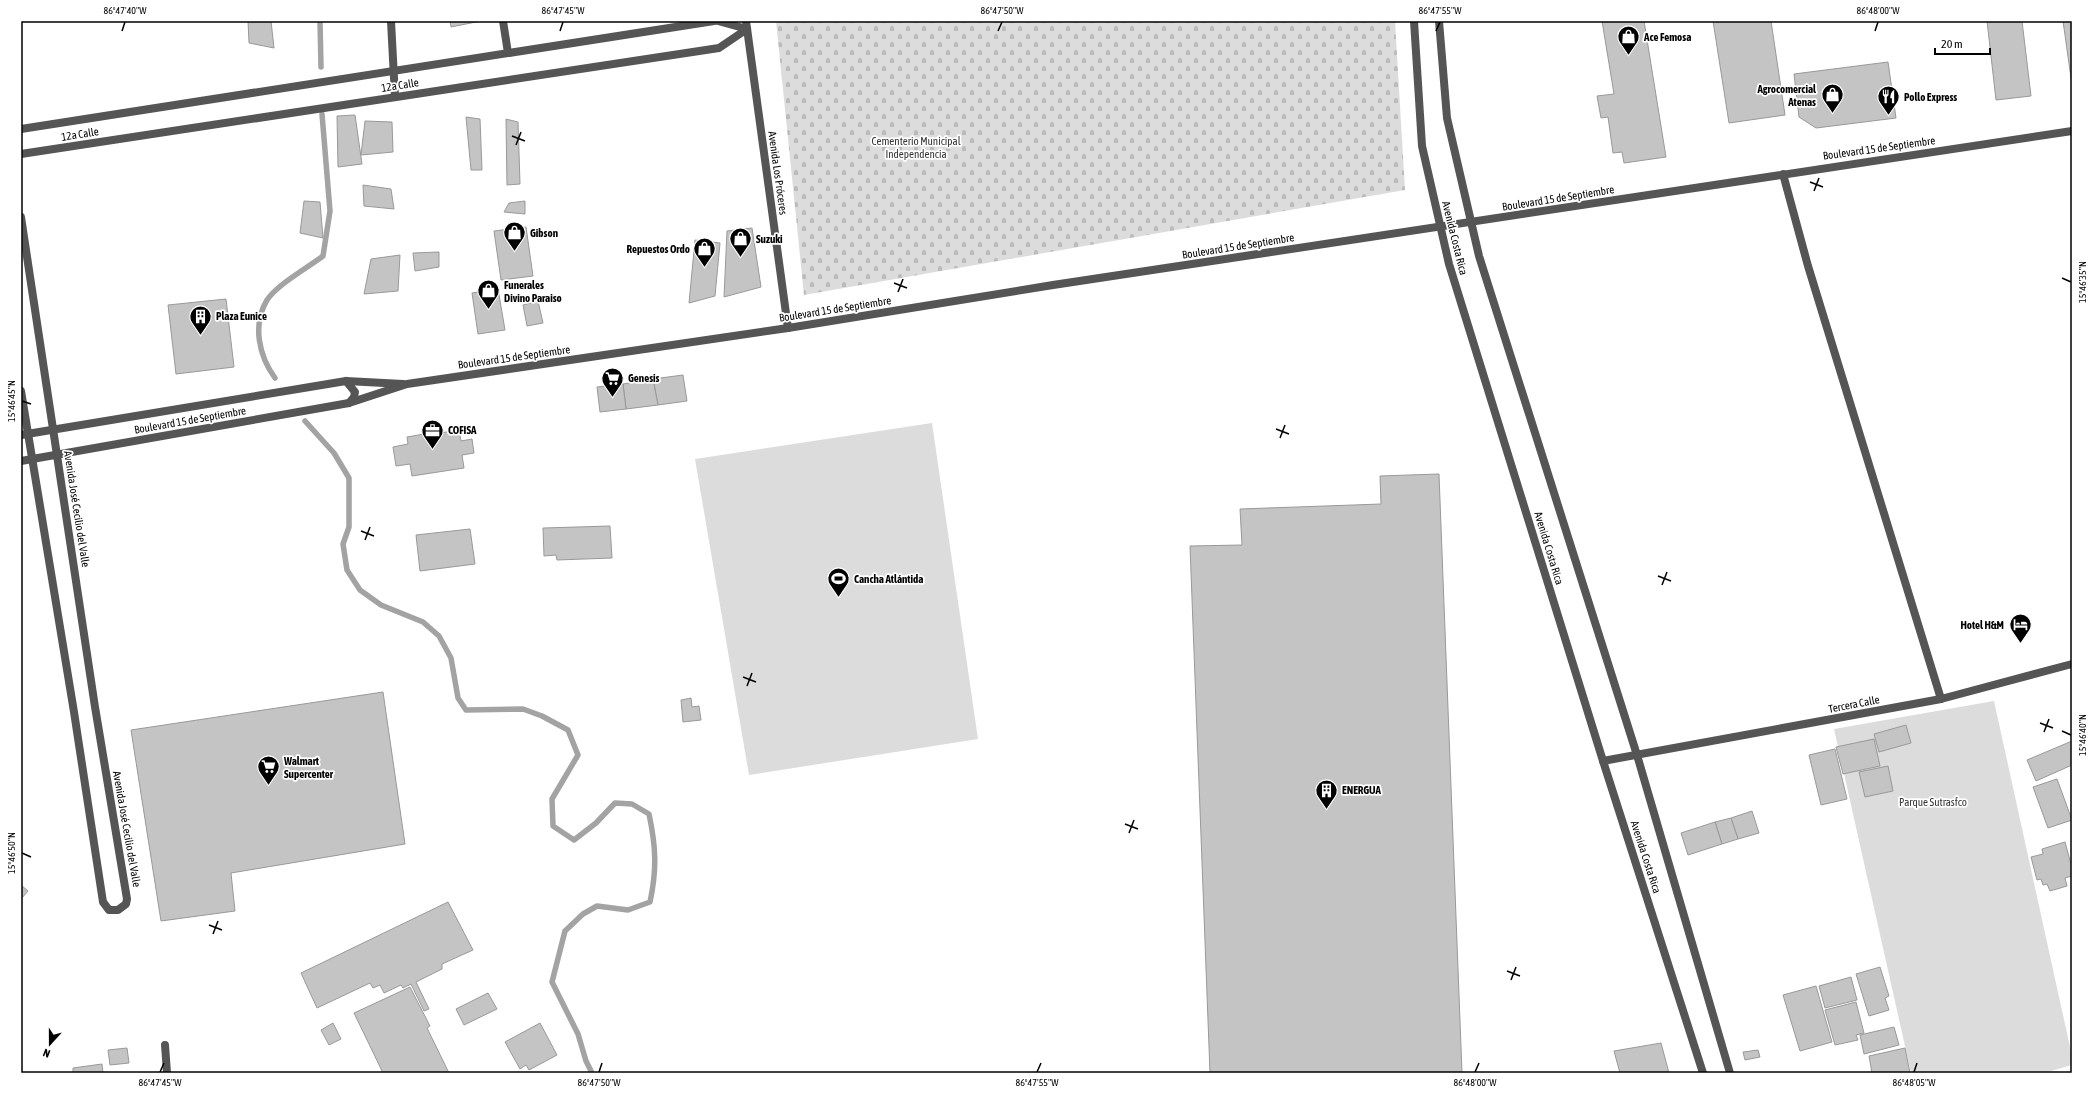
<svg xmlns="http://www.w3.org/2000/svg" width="2093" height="1094" viewBox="0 0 2093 1094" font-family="'Asap Condensed',sans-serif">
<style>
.cemetery{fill:url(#cemetery-stones)}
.park{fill:#dcdcdc}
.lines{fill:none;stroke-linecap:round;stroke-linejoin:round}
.stream{stroke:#a3a3a3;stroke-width:5.5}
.building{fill:#c4c4c4;stroke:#999}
.minor{stroke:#555;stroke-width:8}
.tertiary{stroke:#555;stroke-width:8}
.ticks{fill:none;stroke:#000;stroke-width:1.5}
.labels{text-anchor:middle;stroke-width:3.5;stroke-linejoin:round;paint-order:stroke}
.poi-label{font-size:11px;font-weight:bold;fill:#000;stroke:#fff;text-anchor:start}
.street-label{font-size:11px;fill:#000;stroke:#fff}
.park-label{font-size:11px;fill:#333;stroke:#fff}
.neatline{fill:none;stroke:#000;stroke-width:1.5}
.ticks-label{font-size:10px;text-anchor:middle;fill:#000}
</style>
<defs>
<pattern id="cemetery-stones" width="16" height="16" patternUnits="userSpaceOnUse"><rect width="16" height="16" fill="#dcdcdc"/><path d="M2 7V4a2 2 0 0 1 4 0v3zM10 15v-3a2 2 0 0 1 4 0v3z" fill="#bbb"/></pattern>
</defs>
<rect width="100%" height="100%" fill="#fff"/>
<polygon class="cemetery" points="776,21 1395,21 1405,190 804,295"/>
<g class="park">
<polygon points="932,423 978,739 749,775 695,459"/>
<polygon points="1994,701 2072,1056 2072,1065 2044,1073 1911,1073 1834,729"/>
</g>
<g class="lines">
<g class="stream">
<polyline points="320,21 321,67"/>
<path d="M275,378c-16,-22 -23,-53 -8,-78 11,-16 40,-32 56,-44l7,-45 -8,-97"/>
<path d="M305,421l29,32 15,25v49l-6,17 4,26 13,20 21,15 42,17 16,14 12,22 7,40 8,12 57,-1 19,7 26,14 10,25 -26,44 1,27 21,14 22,-17 19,-20 17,1 17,10c7,33 8,55 1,88l-22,8 -31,-4 -14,8 -18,17 -13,51 26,52 8,27 6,12"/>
</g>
</g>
<g class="building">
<polygon points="248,21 271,21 274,48 249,43"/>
<polygon points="450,21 481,21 451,27"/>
<polygon points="1602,21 1644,21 1666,157 1624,163 1622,152 1613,153 1608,117 1601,118 1597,96 1614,94"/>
<polygon points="1713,21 1771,21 1785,115 1729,123"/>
<polygon points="1987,21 2022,21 2031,96 1996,100"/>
<polygon points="2063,21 2072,21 2072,85"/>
<polygon points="1888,62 1896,118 1816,128 1799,117 1794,74"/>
<polygon points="355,115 362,164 338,167 337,116"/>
<polygon points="466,117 480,119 482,170 471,170"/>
<polygon points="506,119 518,122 520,184 507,185"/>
<polygon points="365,121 392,122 393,152 361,155"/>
<polygon points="363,185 391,189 394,209 364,206"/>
<polygon points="304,201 320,202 323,238 300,233"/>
<polygon points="525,201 525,214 504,212 509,203"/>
<polygon points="526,227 533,276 501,280 494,231"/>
<polygon points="752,228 761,287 724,297 727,231"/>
<polygon points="695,240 720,243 715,296 689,303"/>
<polygon points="439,252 439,267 415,271 413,253"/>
<polygon points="400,255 398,291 364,294 371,259"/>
<polygon points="498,289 505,330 478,334 472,293"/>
<polygon points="226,299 234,367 176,374 168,305"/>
<polygon points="538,301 543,323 527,326 523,305"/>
<polygon points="683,375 687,401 658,405 653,379"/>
<polygon points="653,379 658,405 626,409 623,384"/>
<polygon points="623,384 626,409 600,412 597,387"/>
<polygon points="438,425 440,433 459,430 461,441 472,439 474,453 462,455 464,468 412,476 410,464 396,466 393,447 408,444 407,437 424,434 423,427"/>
<polygon points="1439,474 1462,1073 1210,1073 1190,546 1242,545 1240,509 1381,504 1380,476"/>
<polygon points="610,526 612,558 557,560 556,555 544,556 543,528"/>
<polygon points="470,529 475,564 420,571 416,535"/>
<polygon points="383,692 405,844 231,873 235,911 161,921 131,730"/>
<polygon points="691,698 692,707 699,706 701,720 683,722 681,700"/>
<polygon points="1906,725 1911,743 1879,752 1874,734"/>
<polygon points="1874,739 1880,766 1843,774 1836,747"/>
<polygon points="2072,741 2072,765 2036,781 2027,760"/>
<polygon points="1835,749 1847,799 1821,805 1809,755"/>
<polygon points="1888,766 1893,791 1865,797 1859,772"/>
<polygon points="2057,779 2072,820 2048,828 2033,787"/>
<polygon points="1752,811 1759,833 1738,839 1731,818"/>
<polygon points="1731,818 1738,839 1722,844 1715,822"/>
<polygon points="1715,822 1722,844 1688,855 1681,833"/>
<polygon points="2065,842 2072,868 2072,876 2065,878 2067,886 2050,891 2047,884 2043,885 2041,879 2037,880 2031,857 2043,854 2042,849"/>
<polygon points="21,885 28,891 21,899"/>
<polygon points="448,902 473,950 442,964 442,969 416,982 429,1009 424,1011 411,984 403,988 401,985 384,993 380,985 373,988 370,983 317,1008 301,973"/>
<polygon points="1880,967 1889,996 1885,998 1889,1010 1869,1016 1856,974"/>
<polygon points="1851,977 1857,1000 1825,1008 1819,986"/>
<polygon points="1816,986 1832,1042 1800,1051 1783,995"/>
<polygon points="410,987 430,1026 427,1028 449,1073 383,1073 354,1013"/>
<polygon points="488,993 497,1009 464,1025 456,1009"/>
<polygon points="1856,1002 1864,1033 1856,1035 1858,1040 1835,1045 1825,1010"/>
<polygon points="333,1023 341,1039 329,1045 321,1030"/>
<polygon points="540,1023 557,1055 529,1070 526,1065 520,1069 505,1042"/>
<polygon points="1894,1027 1899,1045 1864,1054 1860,1035"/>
<polygon points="1661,1043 1669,1073 1620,1073 1614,1051"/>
<polygon points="127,1048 129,1063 110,1065 108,1050"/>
<polygon points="1905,1048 1910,1073 1872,1073 1869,1056"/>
<polygon points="1758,1050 1760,1057 1745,1060 1743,1052"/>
<polygon points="102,1064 103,1073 73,1073 73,1068"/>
</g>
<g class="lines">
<g class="minor">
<polyline points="391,21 395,97"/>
<polyline points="503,21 508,53"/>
<polyline points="718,21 747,29"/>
<polyline points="746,21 788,328"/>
<polyline points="1414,21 1422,146 1449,264 1603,761 1703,1073"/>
<polyline points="1439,21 1447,118 1479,256 1637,755 1730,1073"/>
<polyline points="21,129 714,21"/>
<polyline points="21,154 719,48 747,29"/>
<polyline points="1783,174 1808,266 1941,699"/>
<polyline points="21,217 95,707 127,899 126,904 118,910 109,910 103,902 74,712 21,391"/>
<polyline points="1603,761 1941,699 2072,664"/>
<polyline points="165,1045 167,1073"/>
</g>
<g class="tertiary">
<polyline points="346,381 355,392 354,397 349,403"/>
<polyline points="21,435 346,381 403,384"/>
<polyline points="21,461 349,403 407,384 788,328 1053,285 2072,131"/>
</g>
</g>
<path class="ticks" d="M122,31l3,-9M560,31l3,-9M998,31l4,-9M1436,31l4,-9M1875,31l3,-9M512,136l13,5M516,145l5,-13M1810,182l13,5M1814,191l5,-13M2062,278l9,4M894,283l13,5M898,292l5,-13M22,401l9,3M1276,429l13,5M1280,438l5,-13M361,531l13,5M365,540l5,-13M1658,576l13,5M1662,585l5,-13M743,677l13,5M747,686l5,-13M2040,723l13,5M2062,731l9,4M2044,732l5,-13M1125,824l13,5M1129,833l5,-13M22,853l9,4M209,925l13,5M213,934l5,-13M1507,971l13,5M1511,980l5,-13M160,1072l4,-9M599,1072l3,-9M1037,1072l4,-9M1475,1072l4,-9M1914,1072l3,-9"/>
<defs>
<symbol id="shop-pin" viewBox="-11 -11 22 30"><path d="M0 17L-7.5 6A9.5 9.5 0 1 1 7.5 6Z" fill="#000" stroke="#fff"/><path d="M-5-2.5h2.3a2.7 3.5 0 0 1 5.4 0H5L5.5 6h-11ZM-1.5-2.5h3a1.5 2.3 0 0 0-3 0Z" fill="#fff"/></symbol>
<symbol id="restaurant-pin" viewBox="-11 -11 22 30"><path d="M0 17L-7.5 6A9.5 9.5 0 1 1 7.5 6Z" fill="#000" stroke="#fff"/><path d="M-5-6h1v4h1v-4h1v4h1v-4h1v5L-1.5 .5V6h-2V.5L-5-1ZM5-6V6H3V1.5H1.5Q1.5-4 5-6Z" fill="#fff"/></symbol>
<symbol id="building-pin" viewBox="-11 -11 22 30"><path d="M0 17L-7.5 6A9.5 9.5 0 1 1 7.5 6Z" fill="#000" stroke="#fff"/><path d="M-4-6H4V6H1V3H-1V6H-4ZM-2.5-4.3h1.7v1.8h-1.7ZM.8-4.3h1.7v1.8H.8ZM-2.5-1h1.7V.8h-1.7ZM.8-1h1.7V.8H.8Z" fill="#fff"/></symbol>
<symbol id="supermarket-pin" viewBox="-11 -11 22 30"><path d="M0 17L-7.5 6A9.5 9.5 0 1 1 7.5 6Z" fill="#000" stroke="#fff"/><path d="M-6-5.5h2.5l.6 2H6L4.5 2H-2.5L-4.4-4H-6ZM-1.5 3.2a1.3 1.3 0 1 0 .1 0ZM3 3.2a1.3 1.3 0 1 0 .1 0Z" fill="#fff"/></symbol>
<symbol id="office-pin" viewBox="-11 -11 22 30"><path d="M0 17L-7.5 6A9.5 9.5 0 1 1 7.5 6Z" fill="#000" stroke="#fff"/><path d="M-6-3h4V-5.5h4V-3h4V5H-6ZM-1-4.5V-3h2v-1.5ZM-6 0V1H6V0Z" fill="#fff"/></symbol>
<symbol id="stadium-pin" viewBox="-11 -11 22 30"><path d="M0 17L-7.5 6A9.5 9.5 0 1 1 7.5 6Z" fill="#000" stroke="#fff"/><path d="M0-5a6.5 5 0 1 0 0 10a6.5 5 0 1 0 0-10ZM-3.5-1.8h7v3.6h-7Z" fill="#fff"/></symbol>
<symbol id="hotel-pin" viewBox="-11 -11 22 30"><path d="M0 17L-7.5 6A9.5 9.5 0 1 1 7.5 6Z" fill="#000" stroke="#fff"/><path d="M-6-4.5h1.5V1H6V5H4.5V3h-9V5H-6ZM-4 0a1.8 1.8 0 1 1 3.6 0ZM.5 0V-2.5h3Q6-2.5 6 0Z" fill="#fff"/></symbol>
</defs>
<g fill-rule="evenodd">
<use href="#shop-pin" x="1616" y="24" width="25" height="34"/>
<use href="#shop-pin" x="1820" y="82" width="25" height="34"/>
<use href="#restaurant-pin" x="1876" y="84" width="25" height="34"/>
<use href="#shop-pin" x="502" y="220" width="25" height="34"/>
<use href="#shop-pin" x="728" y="226" width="25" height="34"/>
<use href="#shop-pin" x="692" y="236" width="25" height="34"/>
<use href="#shop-pin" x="476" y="278" width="25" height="34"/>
<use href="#building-pin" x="188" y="304" width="25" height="34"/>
<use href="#supermarket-pin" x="600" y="366" width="25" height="34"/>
<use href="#office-pin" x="420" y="418" width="25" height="34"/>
<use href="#stadium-pin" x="826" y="566" width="25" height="34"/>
<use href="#hotel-pin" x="2008" y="612" width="25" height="34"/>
<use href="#supermarket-pin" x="256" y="754" width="25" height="34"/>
<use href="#building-pin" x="1314" y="778" width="25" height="34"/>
</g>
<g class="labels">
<g class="poi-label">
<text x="1644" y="41">Ace Femosa</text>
<text x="1816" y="93" text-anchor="end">Agrocomercial<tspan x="1816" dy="13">Atenas</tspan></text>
<text x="1904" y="101">Pollo Express</text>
<text x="530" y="237">Gibson</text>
<text x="756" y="243">Suzuki</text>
<text x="690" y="253" text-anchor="end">Repuestos Ordo</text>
<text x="504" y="289">Funerales<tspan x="504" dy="13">Divino Paraiso</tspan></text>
<text x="216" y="320">Plaza Eunice</text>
<text x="628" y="382">Genesis</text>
<text x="448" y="434">COFISA</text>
<text x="854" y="583">Cancha Atlántida</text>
<text x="2004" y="629" text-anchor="end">Hotel H&amp;M</text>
<text x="284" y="765">Walmart<tspan x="284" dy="13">Supercenter</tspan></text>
<text x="1342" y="794">ENERGUA</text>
</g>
<g class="street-label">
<text transform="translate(400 85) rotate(-9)" y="4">12a Calle</text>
<text transform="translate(80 134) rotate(-9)" y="4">12a Calle</text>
<text transform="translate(1879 148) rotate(-8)" y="4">Boulevard 15 de Septiembre</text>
<text transform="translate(778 173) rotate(82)" y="4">Avenida Los Próceres</text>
<text transform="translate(1558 198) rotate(-9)" y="4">Boulevard 15 de Septiembre</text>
<text transform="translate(1455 238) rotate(76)" y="4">Avenida Costa Rica</text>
<text transform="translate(1238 246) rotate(-9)" y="4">Boulevard 15 de Septiembre</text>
<text transform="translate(835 309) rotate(-9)" y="4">Boulevard 15 de Septiembre</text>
<text transform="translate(514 357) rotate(-8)" y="4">Boulevard 15 de Septiembre</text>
<text transform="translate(190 420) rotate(-10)" y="4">Boulevard 15 de Septiembre</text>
<text transform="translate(77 509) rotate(81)" y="4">Avenida José Cecilio del Valle</text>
<text transform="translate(1549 548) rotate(73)" y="4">Avenida Costa Rica</text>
<text transform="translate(1854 704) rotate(-11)" y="4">Tercera Calle</text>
<text transform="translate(127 829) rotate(80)" y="4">Avenida José Cecilio del Valle</text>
<text transform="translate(1646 857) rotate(72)" y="4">Avenida Costa Rica</text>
</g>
<g class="park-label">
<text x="916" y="145">Cementerio Municipal<tspan x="916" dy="13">Independencia</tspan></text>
<text x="1933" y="806">Parque Sutrasfco</text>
</g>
</g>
<rect width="2093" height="1094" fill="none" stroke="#ffffff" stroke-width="44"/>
<g transform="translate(50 1044) rotate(201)" stroke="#ffffff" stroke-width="3" paint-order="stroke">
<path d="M0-3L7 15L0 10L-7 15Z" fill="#000000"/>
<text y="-6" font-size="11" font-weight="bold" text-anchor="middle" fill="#000000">N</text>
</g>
<path d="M1935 48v6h55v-6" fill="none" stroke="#000000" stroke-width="2"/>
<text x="1941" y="48" font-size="12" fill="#000000" stroke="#ffffff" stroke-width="3" paint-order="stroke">20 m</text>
<rect x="22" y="22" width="2049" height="1050" class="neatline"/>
<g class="ticks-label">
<text x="125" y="14">86°47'40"W</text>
<text x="563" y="14">86°47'45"W</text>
<text x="1002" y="14">86°47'50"W</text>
<text x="1440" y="14">86°47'55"W</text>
<text x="1878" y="14">86°48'00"W</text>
<text transform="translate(2082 282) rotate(-90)" y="4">15°46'35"N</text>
<text transform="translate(11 401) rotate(-90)" y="4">15°46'45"N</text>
<text transform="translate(2082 735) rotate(-90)" y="4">15°46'40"N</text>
<text transform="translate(11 853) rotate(-90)" y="4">15°46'50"N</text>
<text x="160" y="1086">86°47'45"W</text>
<text x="599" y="1086">86°47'50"W</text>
<text x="1037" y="1086">86°47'55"W</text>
<text x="1475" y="1086">86°48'00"W</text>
<text x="1914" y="1086">86°48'05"W</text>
</g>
</svg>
